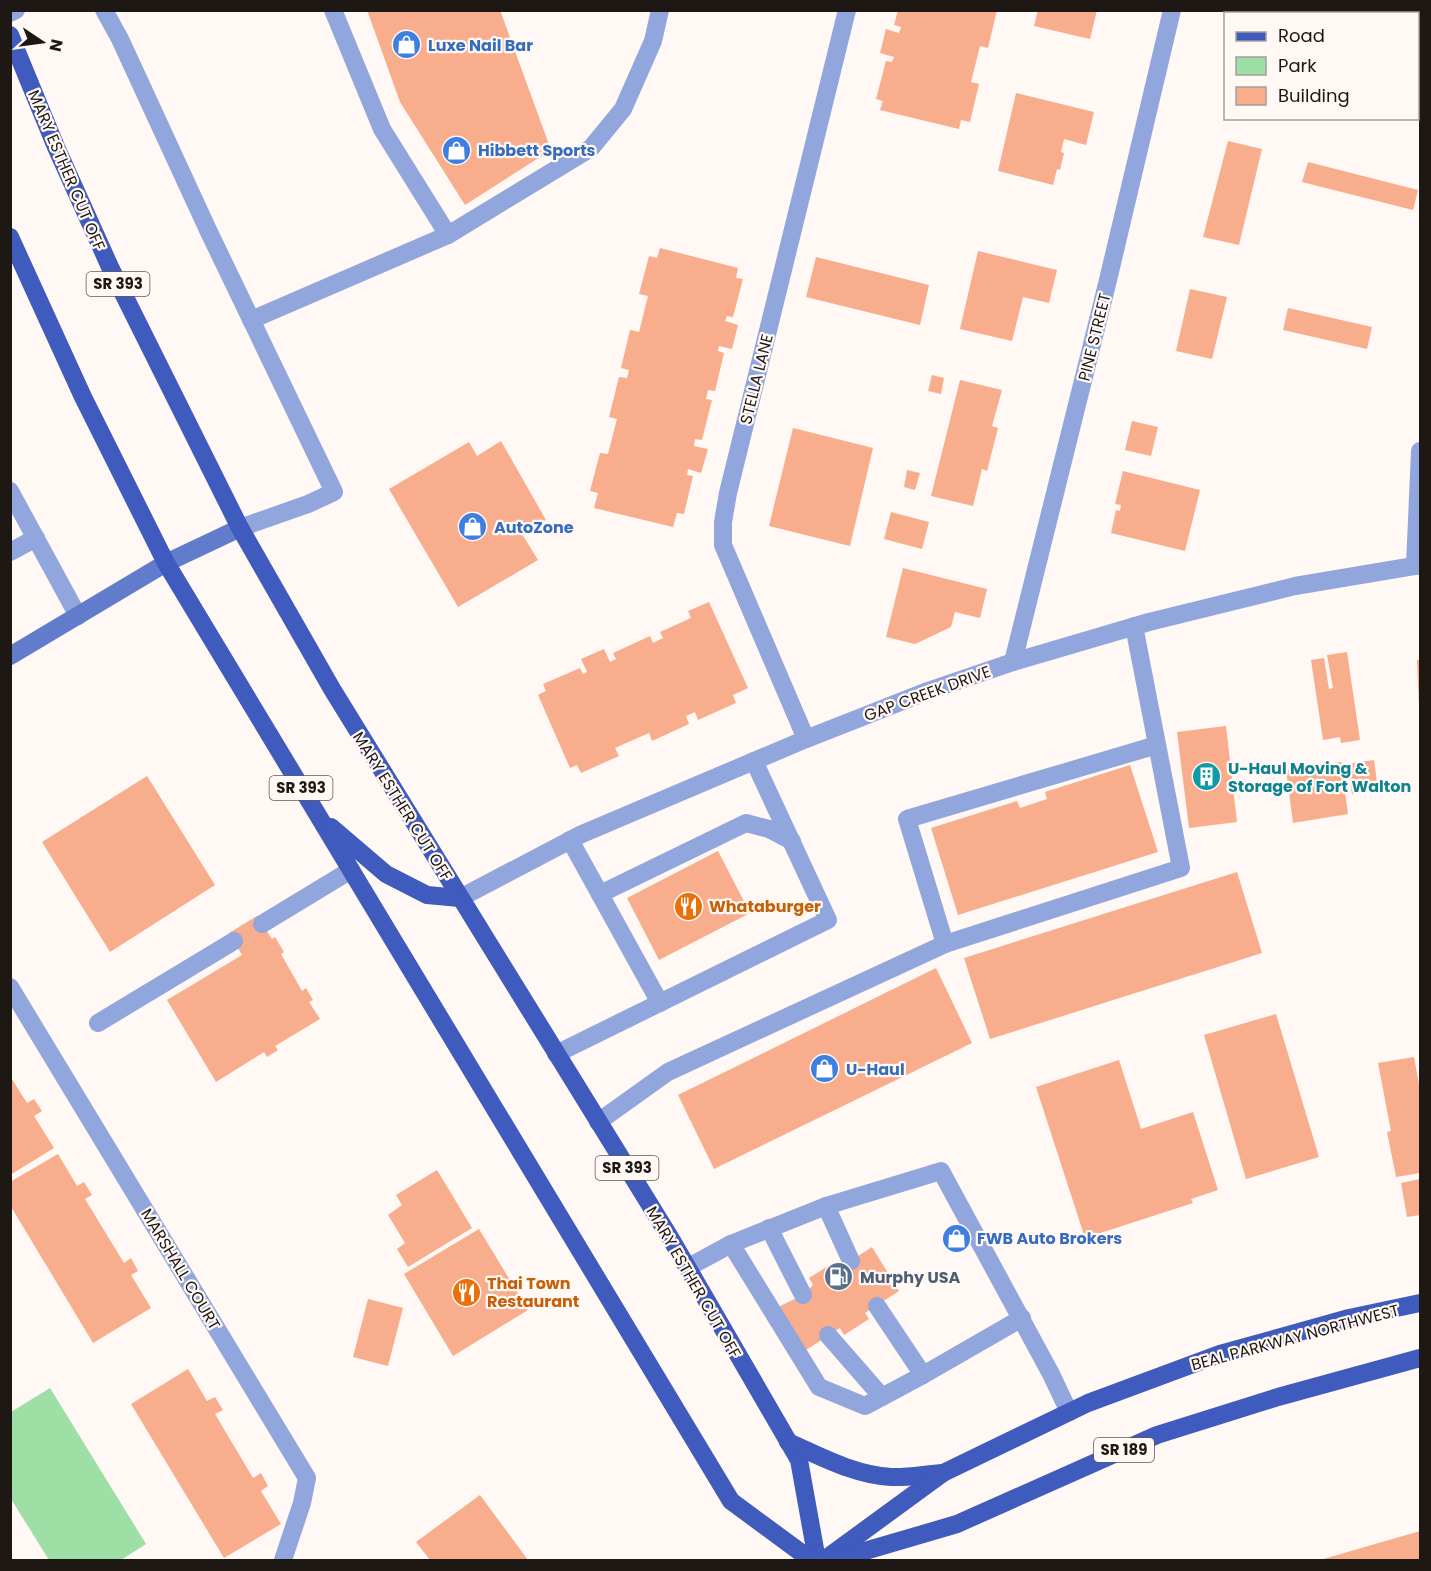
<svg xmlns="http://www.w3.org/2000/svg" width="1431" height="1571" viewBox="0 0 1431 1571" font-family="Poppins,sans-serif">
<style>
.green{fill:#9edfa5}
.building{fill:#f8ad8d}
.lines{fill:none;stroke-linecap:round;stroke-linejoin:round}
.lane{stroke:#91a6dc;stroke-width:18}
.street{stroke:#91a6dc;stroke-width:18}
.secondary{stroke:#607ccb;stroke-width:18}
.primary{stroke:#3e5bbd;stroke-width:18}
.labels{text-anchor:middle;stroke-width:4.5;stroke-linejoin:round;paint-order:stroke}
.shield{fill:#fff8f4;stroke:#625b58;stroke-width:1.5}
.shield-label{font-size:15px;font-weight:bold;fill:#1e1815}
.shop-label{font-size:16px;font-weight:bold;fill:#366cbe;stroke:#fff8f4;text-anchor:start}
.street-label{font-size:16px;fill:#1e1815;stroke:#fff8f4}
.culture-label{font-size:16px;font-weight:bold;fill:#0d838f;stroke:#fff8f4;text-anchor:start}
.food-label{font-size:16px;font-weight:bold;fill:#c56008;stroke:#fff8f4;text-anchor:start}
.service-label{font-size:16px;font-weight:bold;fill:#4e5e75;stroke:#fff8f4;text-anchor:start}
</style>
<rect width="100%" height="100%" fill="#fff8f4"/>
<polygon class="green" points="50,1388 146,1544 121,1560 49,1560 11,1499 11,1412"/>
<g class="building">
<polygon points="367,10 500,10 551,150 465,205 400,102"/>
<polygon points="898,10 997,10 988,48 980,46 971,82 979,84 970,122 961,120 959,129 880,110 883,101 876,99 886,61 892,62 894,57 880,53 886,29 899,33 901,27 894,25"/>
<polygon points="1038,10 1097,10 1090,39 1034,26"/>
<polygon points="1248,10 1296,10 1295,14 1247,14"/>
<polygon points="1357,10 1393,10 1397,14 1358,14 1356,12"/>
<polygon points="1418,30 1420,33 1420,64 1418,61"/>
<polygon points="1016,93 1094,112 1086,145 1064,139 1061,152 1064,153 1060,170 1057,169 1053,185 998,171"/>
<polygon points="1228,141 1262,149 1239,245 1203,237"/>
<polygon points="1308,162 1418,190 1413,210 1302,182"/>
<polygon points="660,248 738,268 736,278 743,279 733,317 727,316 725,321 738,325 732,349 719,346 718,351 724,353 715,391 708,390 706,399 712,400 702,440 695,439 694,446 708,449 701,473 688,469 687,475 693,476 684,514 677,513 673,527 594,508 598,493 590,491 600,453 608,454 617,419 609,417 619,377 627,378 629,370 621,368 630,330 639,332 648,296 639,294 649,256 657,258"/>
<polygon points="978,251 1057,270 1049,303 1023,297 1012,341 960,329"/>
<polygon points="816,257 929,285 920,325 806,297"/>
<polygon points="1190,289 1227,297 1212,359 1176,351"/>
<polygon points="1288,308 1372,327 1367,349 1283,330"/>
<polygon points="932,375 944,378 941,394 928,391"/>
<polygon points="960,380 1002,390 992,426 998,428 987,471 982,469 973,506 931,496"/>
<polygon points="1132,421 1158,427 1151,456 1125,450"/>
<polygon points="793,428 873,448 850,546 769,526"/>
<polygon points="501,441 546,520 522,534 538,560 458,607 389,489 469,442 477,456"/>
<polygon points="907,470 920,473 915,490 904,487"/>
<polygon points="1123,471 1200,490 1185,551 1111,533 1116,510 1120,511 1121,505 1115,504"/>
<polygon points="891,512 929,522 922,549 884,539"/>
<polygon points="903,568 987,589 980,618 955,612 951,627 915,644 886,637"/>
<polygon points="709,602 748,688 733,695 736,703 698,720 695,712 686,716 689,724 652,741 649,733 615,748 619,756 581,773 577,765 570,768 538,695 546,691 543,684 580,668 583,674 587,672 581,659 604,649 610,662 616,659 613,653 650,636 653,643 663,638 660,632 691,618 688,611"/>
<polygon points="1347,652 1360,740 1341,743 1340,737 1323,740 1311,660 1324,658 1329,689 1333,688 1327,655"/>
<polygon points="1417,660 1420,660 1420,705 1419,706"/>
<polygon points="1226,726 1237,822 1189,828 1177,732"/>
<polygon points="1374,760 1378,790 1352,794 1347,764"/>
<polygon points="1341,762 1348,814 1293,823 1286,770"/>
<polygon points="1130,765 1158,852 958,915 931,828 1017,801 1020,808 1047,799 1045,792"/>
<polygon points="147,776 215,885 110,952 42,842"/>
<polygon points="718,851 750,913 659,960 627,898"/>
<polygon points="1237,872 1262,953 990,1039 964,958"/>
<polygon points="257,916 272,939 275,937 284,952 281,954 302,991 306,988 313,1000 309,1002 320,1019 275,1046 278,1050 267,1057 264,1052 216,1082 167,1000 242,955 229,933"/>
<polygon points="936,968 972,1043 714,1169 678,1095"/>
<polygon points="1276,1014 1319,1157 1246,1179 1204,1035"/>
<polygon points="1414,1057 1420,1090 1420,1173 1396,1177 1387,1132 1391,1131 1378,1063"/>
<polygon points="1119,1060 1141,1129 1193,1112 1218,1190 1191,1199 1193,1203 1085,1238 1036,1087"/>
<polygon points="10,1076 27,1103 34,1099 42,1111 34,1116 54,1148 10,1175"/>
<polygon points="58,1154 77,1186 84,1182 92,1195 85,1199 124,1263 131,1258 138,1271 131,1275 151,1308 93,1343 10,1205 10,1182"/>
<polygon points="437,1170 472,1228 408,1267 397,1249 405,1243 388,1215 402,1205 396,1195"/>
<polygon points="1420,1179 1420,1215 1407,1217 1401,1183"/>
<polygon points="479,1229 528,1310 453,1356 404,1274"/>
<polygon points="872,1247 899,1291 865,1313 869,1319 844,1335 840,1328 803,1352 776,1308 803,1295 813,1285 809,1278 833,1263 838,1269"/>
<polygon points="368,1299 403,1308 388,1366 353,1357"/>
<polygon points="188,1369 207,1401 215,1397 223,1410 215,1414 253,1478 261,1473 268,1486 261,1491 281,1524 224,1558 131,1404"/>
<polygon points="480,1495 528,1560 430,1560 416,1542"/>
<polygon points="1420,1531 1420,1560 1320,1560"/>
</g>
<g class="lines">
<g class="lane">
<polyline points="104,10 120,39 208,230 334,492 308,504 240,528"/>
<polyline points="10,13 16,10"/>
<polyline points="448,235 591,148 623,109 653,41 660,10"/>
<polyline points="251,320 448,235 382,129 333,10"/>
<polyline points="10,491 78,616"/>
<polyline points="10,552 36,538"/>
<polyline points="1134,626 1181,868 945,944 907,819 1157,745"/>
<polyline points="570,840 660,1003"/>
<polyline points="600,894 746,823 769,829 792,841"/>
<polyline points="262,924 351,870"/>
<polyline points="98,1023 234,941"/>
<polyline points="556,1054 828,920 754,761"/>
<polyline points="598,1122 668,1072 945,944"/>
<polyline points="826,1206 851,1261"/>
<polyline points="769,1228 803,1295"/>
<polyline points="731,1244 819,1387 865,1406 923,1375 1022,1318"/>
<polyline points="687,1268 731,1244 826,1206 941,1171 1051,1374 1069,1412"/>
<polyline points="877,1306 923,1375"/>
<polyline points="828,1335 882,1397"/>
</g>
<g class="street">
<polyline points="1415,566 1420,451"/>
<polyline points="1013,662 1108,280 1172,10"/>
<polyline points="806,739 723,545 723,522 728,493 847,10"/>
<polyline points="460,898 582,834 806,739 928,691 1013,662 1149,622 1295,586 1420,565"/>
<polyline points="10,987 307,1478 302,1503 283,1560"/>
</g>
<polyline class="secondary" points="10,656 166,563 240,528"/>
<g class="primary">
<polyline points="10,35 56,147 110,267 240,528 332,689 671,1239 799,1460 817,1560"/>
<polyline points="10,237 83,397 166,563 731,1501 811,1560"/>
<polyline points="331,827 386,874 427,895 460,898"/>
<path d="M788,1442c32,14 66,33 103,35 16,1 35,-3 52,-4"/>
<polyline points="824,1560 943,1473 1088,1403 1220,1354 1349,1318 1420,1303"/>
<polyline points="834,1560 957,1524 1157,1435 1278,1397 1420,1358"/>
</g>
</g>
<defs>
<symbol id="shop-disc" viewBox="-11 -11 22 22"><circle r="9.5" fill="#3f7fe0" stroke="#fff8f4"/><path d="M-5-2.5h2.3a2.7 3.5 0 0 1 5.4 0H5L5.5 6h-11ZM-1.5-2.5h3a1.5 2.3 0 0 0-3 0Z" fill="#fff"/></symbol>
<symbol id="building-disc" viewBox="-11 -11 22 22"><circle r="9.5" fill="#0f9aa8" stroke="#fff8f4"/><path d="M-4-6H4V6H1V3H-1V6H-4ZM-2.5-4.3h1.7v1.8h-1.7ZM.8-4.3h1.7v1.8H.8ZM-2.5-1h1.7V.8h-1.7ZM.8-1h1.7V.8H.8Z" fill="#fff"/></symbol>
<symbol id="restaurant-disc" viewBox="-11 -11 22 22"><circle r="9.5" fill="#e8710a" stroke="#fff8f4"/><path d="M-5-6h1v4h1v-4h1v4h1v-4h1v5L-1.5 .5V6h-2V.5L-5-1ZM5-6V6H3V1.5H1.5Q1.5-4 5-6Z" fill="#fff"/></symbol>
<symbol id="fuel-disc" viewBox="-11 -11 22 22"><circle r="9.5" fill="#5c6f8a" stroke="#fff8f4"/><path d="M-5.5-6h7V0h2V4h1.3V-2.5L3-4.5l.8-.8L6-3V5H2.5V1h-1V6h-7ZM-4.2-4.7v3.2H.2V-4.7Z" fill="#fff"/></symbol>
</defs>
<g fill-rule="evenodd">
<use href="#shop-disc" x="390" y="28" width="33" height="33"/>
<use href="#shop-disc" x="440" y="134" width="33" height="33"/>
<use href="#shop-disc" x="456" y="510" width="33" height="33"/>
<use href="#building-disc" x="1190" y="760" width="33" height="33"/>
<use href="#restaurant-disc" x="672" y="890" width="33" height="33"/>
<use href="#shop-disc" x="808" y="1052" width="33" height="33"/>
<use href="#shop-disc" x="940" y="1222" width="33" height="33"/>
<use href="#fuel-disc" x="822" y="1260" width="33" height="33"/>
<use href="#restaurant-disc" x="450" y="1276" width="33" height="33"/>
</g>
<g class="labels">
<g class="shield">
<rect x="86.5" y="272" width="63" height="24" rx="4.5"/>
<rect x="269.5" y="776" width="63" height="24" rx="4.5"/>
<rect x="595.5" y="1156" width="63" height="24" rx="4.5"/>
<rect x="1094" y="1438" width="60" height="24" rx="4.5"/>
</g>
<g class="shield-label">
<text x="118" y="289">SR 393</text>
<text x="301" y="793">SR 393</text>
<text x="627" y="1173">SR 393</text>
<text x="1124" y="1455">SR 189</text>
</g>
<g class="shop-label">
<text x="428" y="51">Luxe Nail Bar</text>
<text x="478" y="156">Hibbett Sports</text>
<text x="494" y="533">AutoZone</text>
<text x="846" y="1075">U-Haul</text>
<text x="977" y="1244">FWB Auto Brokers</text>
</g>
<g class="street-label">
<text transform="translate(67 170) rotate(67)" y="6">MARY ESTHER CUT OFF</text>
<text transform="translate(1094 337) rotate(-76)" y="6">PINE STREET</text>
<text transform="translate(756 379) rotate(-76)" y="6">STELLA LANE</text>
<text transform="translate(927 693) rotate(-20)" y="6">GAP CREEK DRIVE</text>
<text transform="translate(403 806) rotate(58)" y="6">MARY ESTHER CUT OFF</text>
<text transform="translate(181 1269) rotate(59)" y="6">MARSHALL COURT</text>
<text transform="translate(694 1282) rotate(60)" y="6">MARY ESTHER CUT OFF</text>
<text transform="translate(1295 1337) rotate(-15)" y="6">BEAL PARKWAY NORTHWEST</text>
</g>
<g class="culture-label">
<text x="1228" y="774">U-Haul Moving &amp;<tspan x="1228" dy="18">Storage of Fort Walton</tspan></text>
</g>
<g class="food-label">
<text x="709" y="912">Whataburger</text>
<text x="487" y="1289">Thai Town<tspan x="487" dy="18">Restaurant</tspan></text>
</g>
<g class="service-label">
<text x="860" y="1283">Murphy USA</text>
</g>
</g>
<rect width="1431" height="1571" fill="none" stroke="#1e1815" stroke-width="24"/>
<rect x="1224" y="12" width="195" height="108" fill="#fff8f4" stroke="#a59e9b" stroke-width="1.5"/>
<rect x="1236" y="32" width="30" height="9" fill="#3e5bbd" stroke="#a59e9b" stroke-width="1.5"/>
<text x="1278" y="42" font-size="18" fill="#1e1815">Road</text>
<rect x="1236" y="57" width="30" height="18" fill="#9edfa5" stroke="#a59e9b" stroke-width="1.5"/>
<text x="1278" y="72" font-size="18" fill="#1e1815">Park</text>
<rect x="1236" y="87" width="30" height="18" fill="#f8ad8d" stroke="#a59e9b" stroke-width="1.5"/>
<text x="1278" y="102" font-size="18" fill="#1e1815">Building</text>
<g transform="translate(42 42) rotate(103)" stroke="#fff8f4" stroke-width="4.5" paint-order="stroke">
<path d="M0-4.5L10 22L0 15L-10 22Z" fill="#1e1815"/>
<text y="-9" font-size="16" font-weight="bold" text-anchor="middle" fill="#1e1815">N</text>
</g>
</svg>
